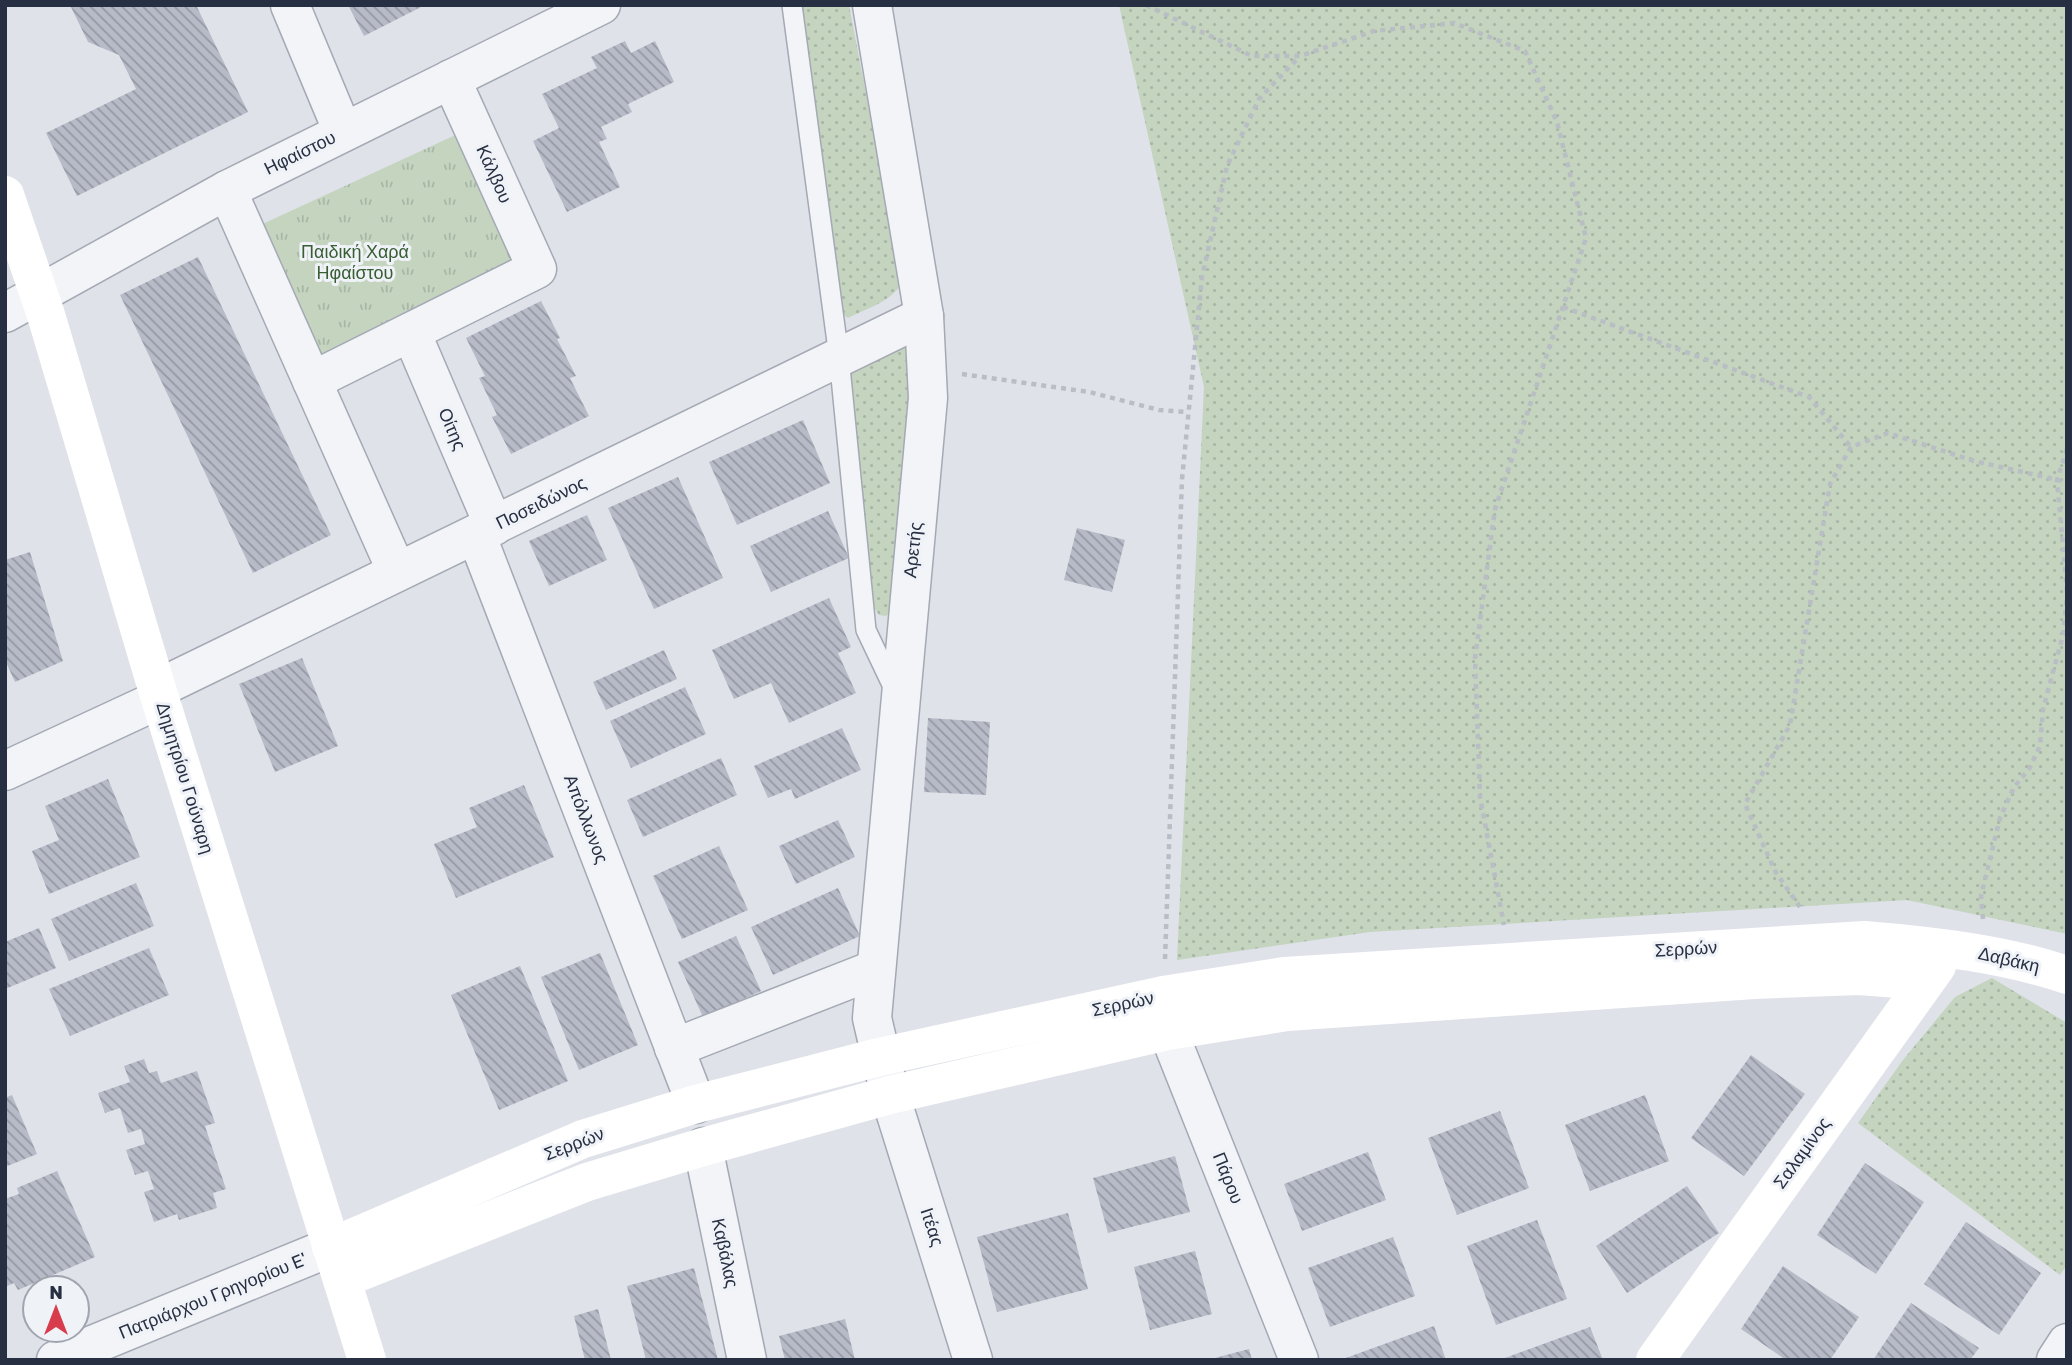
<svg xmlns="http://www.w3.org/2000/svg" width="2072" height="1365" viewBox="0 0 2072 1365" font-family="Rubik,sans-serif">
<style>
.grass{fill:url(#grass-dots)}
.park{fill:url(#park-tufts)}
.building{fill:url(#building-back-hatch)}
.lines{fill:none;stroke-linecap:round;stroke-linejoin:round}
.lane-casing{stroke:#a4a9b4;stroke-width:22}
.street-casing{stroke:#a4a9b4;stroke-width:41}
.path{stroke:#b9bdc4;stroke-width:4.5;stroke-dasharray:5 5;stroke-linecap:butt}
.lane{stroke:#f2f4f7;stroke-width:19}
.street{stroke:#f2f4f7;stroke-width:38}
.secondary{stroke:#fff;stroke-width:38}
.labels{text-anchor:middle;stroke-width:6;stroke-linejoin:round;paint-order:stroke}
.street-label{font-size:18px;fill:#272f42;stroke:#eff2f7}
.park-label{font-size:18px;fill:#395e33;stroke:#eff2f7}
</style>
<defs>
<pattern id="grass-dots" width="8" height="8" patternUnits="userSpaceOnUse" patternTransform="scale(1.75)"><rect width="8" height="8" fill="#c4d4bf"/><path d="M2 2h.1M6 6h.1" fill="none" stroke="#a8b6a5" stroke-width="1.8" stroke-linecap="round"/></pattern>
<pattern id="park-tufts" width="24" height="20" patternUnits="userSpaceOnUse" patternTransform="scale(1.75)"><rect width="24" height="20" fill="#c4d4bf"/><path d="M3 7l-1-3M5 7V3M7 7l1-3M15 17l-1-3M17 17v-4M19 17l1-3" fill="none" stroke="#a8b6a5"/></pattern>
<pattern id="building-back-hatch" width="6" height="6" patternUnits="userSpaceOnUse" patternTransform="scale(1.75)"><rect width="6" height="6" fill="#b6bbc7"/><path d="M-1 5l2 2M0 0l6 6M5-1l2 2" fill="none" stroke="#9498a3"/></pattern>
</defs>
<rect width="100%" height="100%" fill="#dfe2e9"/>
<g class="grass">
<path d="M801,5h48l53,277c-10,20 -35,26 -54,36l-7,-5z"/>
<polygon points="1119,5 2067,5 2067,934 1907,900 1370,932 1177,960 1204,387"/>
<polygon points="902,333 911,358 895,598 893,611 886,616 879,615 873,606 845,350"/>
<polygon points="1992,978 2067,1023 2067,1265 2060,1275 1858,1123 1903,1060 1955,997"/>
</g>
<polygon class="park" points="462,132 521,260 321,365 256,227"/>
<g class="building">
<polygon points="70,5 196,5 248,112 77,196 46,133 136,89 119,55 88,42"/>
<polygon points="348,5 425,5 364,36"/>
<polygon points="625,41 631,53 655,41 674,82 628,104 632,112 601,127 607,139 599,142 620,187 567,212 533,141 559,128 542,94 597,68 591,57"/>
<polygon points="198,257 331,535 253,573 120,295"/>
<polygon points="541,301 560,338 557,339 576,376 570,378 589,416 511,454 492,417 497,415 479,378 485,376 466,338"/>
<polygon points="803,420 830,483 737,525 709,462"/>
<polygon points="678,477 723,578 654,609 608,508"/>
<polygon points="828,511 849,558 771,592 750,546"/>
<polygon points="587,515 607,560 549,586 529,541"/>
<polygon points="1077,528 1125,540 1112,592 1064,580"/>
<polygon points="30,552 63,661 15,682 5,660 5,560"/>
<polygon points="829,598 851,647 838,653 856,693 789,723 771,683 734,699 712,650"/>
<polygon points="664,650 677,679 606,710 593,682"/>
<polygon points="302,658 338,746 275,772 239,684"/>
<polygon points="685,687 706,734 631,768 610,721"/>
<polygon points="928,718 990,722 986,795 924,792"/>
<polygon points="842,728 861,770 795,799 791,789 768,798 754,766"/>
<polygon points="721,758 737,795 643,837 627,800"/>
<polygon points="108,779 140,857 49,894 32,851 59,840 45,806"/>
<polygon points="524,785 554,857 456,898 434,844 477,827 469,808"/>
<polygon points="838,820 855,857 796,884 779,846"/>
<polygon points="719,846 748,910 682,939 653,876"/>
<polygon points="136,883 154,926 69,961 51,919"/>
<polygon points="838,888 860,936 773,975 751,927"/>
<polygon points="39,928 56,968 5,989 5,942"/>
<polygon points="736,936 761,991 703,1017 678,962"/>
<polygon points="149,948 169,995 70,1036 49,989"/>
<polygon points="600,953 638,1045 579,1070 541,977"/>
<polygon points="520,966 568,1081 499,1110 451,995"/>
<polygon points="1751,1055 1805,1094 1744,1176 1691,1138"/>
<polygon points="144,1059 149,1073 157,1071 161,1083 197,1071 215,1123 205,1126 226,1189 213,1193 217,1208 179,1220 177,1214 154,1222 144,1192 154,1189 148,1171 135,1175 126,1150 145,1144 141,1129 128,1133 120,1108 105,1113 98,1093 130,1082 124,1066"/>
<polygon points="12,1095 37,1154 5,1167 5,1098"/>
<polygon points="1645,1095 1669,1161 1590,1191 1565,1125"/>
<polygon points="1500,1111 1529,1188 1457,1215 1428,1138"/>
<polygon points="1368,1152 1386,1200 1302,1231 1284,1184"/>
<polygon points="1175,1156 1190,1212 1108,1233 1093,1178"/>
<polygon points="1865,1163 1924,1202 1876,1274 1817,1235"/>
<polygon points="57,1171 95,1257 18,1290 14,1283 5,1287 5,1199 19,1194 17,1188"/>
<polygon points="1687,1186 1719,1233 1627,1293 1596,1246"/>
<polygon points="1068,1213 1088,1289 997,1312 977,1237"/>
<polygon points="1537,1220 1567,1299 1496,1325 1467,1246"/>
<polygon points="1966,1222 2041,1273 1999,1335 1924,1284"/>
<polygon points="1393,1237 1415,1296 1330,1327 1308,1268"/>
<polygon points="1195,1251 1212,1314 1150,1330 1134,1267"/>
<polygon points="1783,1266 1859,1317 1830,1360 1786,1360 1741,1329"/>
<polygon points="694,1268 718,1360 646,1360 627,1286"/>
<polygon points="1911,1303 1979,1348 1970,1360 1873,1360"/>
<polygon points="598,1309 611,1360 585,1360 574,1316"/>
<polygon points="845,1319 855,1360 785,1360 779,1336"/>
<polygon points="1434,1326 1446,1360 1343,1360 1343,1359"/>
<polygon points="1590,1327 1603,1360 1502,1360 1502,1359"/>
<polygon points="1249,1349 1252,1360 1211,1360 1211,1359"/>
</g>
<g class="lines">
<defs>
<polyline id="lane" points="792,5 839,357 866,630 896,693"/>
<g id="street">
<polyline points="290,5 343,132"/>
<polyline points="872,5 924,316 928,398 872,1018 890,1095 973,1360"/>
<polyline points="227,190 397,572"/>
<polyline points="5,313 227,190 601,5"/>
<polyline points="411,332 494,526"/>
<polyline points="312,381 537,269 451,79"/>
<polyline points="476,534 696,1104"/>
<polyline points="157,689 924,316"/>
<polyline points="5,771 160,699"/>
<polyline points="1164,1000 1168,1031 1299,1360"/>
<polyline points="674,1048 876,969"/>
<polyline points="703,1147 747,1360"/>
<polyline points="56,1360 331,1247"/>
<polyline points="2056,1360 2067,1343"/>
</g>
</defs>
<use href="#lane" class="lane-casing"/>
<use href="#street" class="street-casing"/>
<g class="path">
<polyline points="1146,5 1252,56 1300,56 1374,31 1454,23 1525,51 1557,122 1586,238 1495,509 1475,658 1480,797 1504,925"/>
<polyline points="1563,307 1809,397 1851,447"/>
<polyline points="962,374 1089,392 1159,410 1187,412"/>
<polyline points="2067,449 2057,480 2067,592"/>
<polyline points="1800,907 1775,871 1745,804 1790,725 1830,484 1851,447 1888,433 1974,461 2067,482"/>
<polyline points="1983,919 1981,896 2000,818 2014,787 2029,769 2040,746 2043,709 2063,635 2067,597"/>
<polyline points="1165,959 1182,479 1202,277 1227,166 1259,99 1299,57"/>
</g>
<use href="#lane" class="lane"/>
<use href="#street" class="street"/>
<g class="secondary">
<polyline points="5,195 46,315 157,689 367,1360"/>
<path d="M331,1247l252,-108 113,-35 183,-47 284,-62 121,-19 581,-36c69,6 136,13 202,35"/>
<polyline points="342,1279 587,1182 703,1147 890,1095 1168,1031 1287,1012 1754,980 1859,976 1925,981"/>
<polyline points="1655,1360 1937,966"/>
</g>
</g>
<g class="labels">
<g class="street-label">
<text transform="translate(300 153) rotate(-26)" y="6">Ηφαίστου</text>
<text transform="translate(494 174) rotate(66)" y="6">Κάλβου</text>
<text transform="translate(452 429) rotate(67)" y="6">Οίτης</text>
<text transform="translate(541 503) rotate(-26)" y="6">Ποσειδώνος</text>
<text transform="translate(913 550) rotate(-84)" y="6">Αρετής</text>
<text transform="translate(185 778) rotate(73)" y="6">Δημητρίου Γούναρη</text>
<text transform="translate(586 819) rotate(69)" y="6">Απόλλωνος</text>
<text transform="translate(1686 949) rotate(-3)" y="6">Σερρών</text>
<text transform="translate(2009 960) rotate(13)" y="6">Δαβάκη</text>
<text transform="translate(1123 1004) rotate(-12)" y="6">Σερρών</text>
<text transform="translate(574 1144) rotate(-21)" y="6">Σερρών</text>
<text transform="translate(1802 1153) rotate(-54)" y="6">Σαλαμίνος</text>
<text transform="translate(1228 1178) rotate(68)" y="6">Πάρου</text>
<text transform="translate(932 1227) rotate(72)" y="6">Ιτέας</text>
<text transform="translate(725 1253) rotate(78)" y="6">Καβάλας</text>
<text transform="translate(213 1296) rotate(-22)" y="6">Πατριάρχου Γρηγορίου E'</text>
</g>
<g class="park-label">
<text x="355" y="258">Παιδική Χαρά<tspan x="355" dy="21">Ηφαίστου</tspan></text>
</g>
</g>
<rect width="2072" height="1365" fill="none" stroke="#272f42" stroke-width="14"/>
<g transform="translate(56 1309)"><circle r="33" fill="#eff2f7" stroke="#9fa4af" stroke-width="2"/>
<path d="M0-5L12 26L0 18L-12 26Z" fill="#d83b4b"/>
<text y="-10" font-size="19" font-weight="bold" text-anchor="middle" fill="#272f42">N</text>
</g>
</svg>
